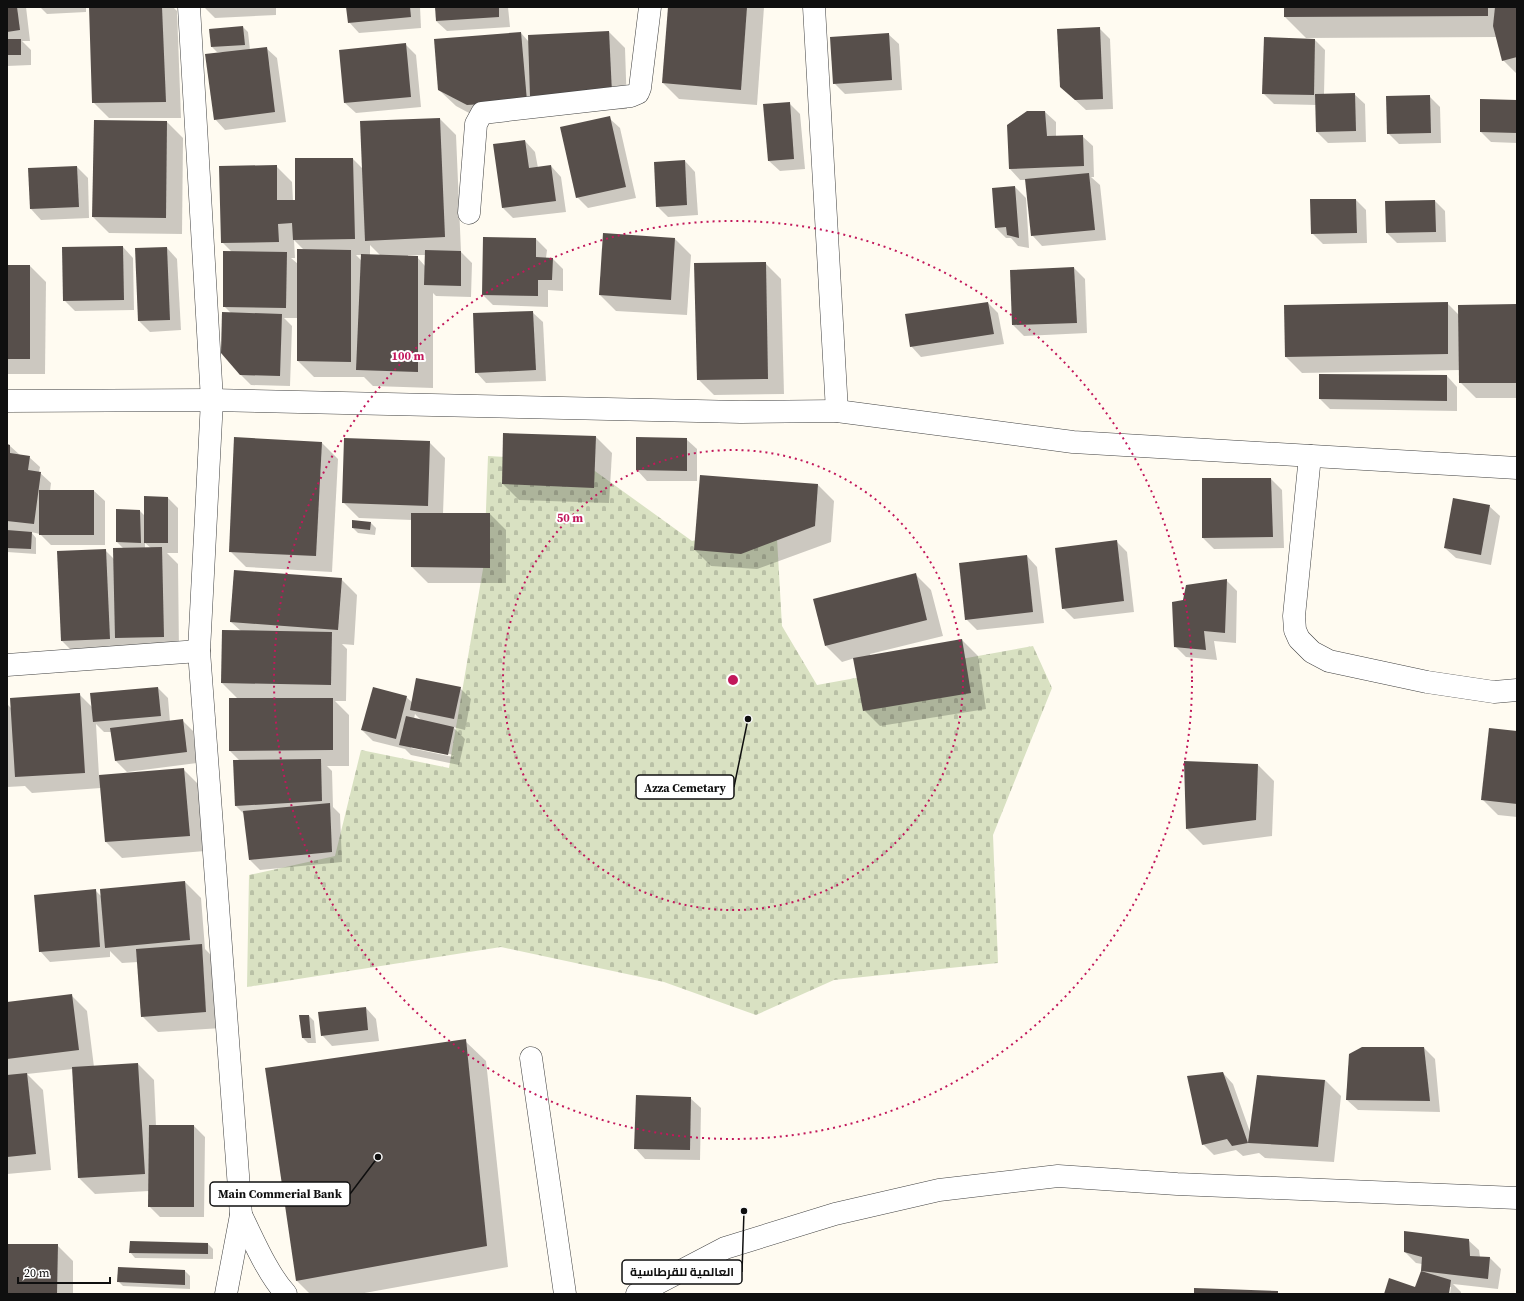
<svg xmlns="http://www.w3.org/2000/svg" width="1524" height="1301" viewBox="0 0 1524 1301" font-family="'Source Serif 4',Cairo,serif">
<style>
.cemetery{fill:url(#cemetery-stones)}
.shadow{fill:#0003;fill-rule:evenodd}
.building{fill:#574f4b}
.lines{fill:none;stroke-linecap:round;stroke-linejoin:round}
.minor-casing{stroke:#424242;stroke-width:23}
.minor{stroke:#fff;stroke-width:22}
.ring{fill:none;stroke:#c2185b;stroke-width:2;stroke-dasharray:2 4}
.centre{fill:#c2185b;stroke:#fff;stroke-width:2}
.ring-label{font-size:12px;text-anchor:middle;font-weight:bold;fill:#c2185b;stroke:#fff;stroke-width:4;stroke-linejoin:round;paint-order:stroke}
.leader{fill:none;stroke:#0f0f0f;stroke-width:1.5}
.callout-dot{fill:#0f0f0f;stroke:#fff;stroke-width:1.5}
.callout{fill:#fff;stroke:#0f0f0f;stroke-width:1.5}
.callout-label{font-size:12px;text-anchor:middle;font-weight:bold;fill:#0f0f0f}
</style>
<defs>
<pattern id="cemetery-stones" width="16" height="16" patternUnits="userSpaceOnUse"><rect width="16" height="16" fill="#d9e1c2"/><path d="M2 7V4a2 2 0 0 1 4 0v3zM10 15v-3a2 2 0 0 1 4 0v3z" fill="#b9c0a6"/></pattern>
</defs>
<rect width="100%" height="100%" fill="#fffbf1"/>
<polygon class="cemetery" points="488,456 581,461 692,541 776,521 782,626 817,685 1033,646 1052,688 993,835 998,963 834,980 756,1015 664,982 501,947 247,987 249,875 335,856 361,750 449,768 484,563"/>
<g class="shadow">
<polygon points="7,7 26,7 30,41 22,41 31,50 31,65 7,66"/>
<polygon points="40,7 86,7 86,12 47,14"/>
<polygon points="90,7 173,7 177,11 181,118 109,118 93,102"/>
<polygon points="204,7 276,7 276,15 215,18"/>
<polygon points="347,7 420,7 421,28 359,33 349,22"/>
<polygon points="436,7 508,7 510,27 447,31 436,21"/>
<polygon points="669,7 764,7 757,105 679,99 663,83"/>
<polygon points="1285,7 1517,7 1517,74 1503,60 1497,37 1306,38 1285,17"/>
<polygon points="243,27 248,32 250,50 266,48 277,58 286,122 225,130 215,119 222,52 217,52 212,47"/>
<polygon points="1099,28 1110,39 1113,109 1086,110 1072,97"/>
<polygon points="609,32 625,48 627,109 547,112 484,121 456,106 439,90 521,33 529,42"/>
<polygon points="888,34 899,44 902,90 845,94 834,83"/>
<polygon points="1315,40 1325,50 1324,94 1354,94 1365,104 1366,142 1328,143 1317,132 1317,105 1274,104 1263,93"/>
<polygon points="405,44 416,55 421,107 356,113 345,103"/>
<polygon points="1429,96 1440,107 1441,143 1399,144 1388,133"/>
<polygon points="1517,101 1517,143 1491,142 1481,132"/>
<polygon points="789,103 800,114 805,169 780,171 769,161"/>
<polygon points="1045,112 1056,122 1056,137 1082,136 1093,146 1094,177 1091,177 1100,185 1106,240 1042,246 1032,235 1026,180 1020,180 1010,169 1008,126"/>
<polygon points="609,118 620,128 636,198 588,208 577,197"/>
<path d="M440,119l16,16 5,117 11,11 -1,34 -35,-1 -3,-3v95l-60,-2 -9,-9h-50l-16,-16v-43h-14l8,8 -2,60 -39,-1 -11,-11 -9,-61 -7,-7 8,-54 -10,-10 54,-76 16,16 1,19h3l57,-42 10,10zM294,240l10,10 -6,14 -7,-6h4zM370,245l11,11h-11zM356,255h6v6zM408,255h18l-1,11 -8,-9h-9z"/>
<polygon points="167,122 183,138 182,234 109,233 93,217"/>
<polygon points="525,141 535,152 538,168 551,166 561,177 566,212 513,218 503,208"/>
<polygon points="685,161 695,172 698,215 668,217 657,206"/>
<polygon points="77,167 88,178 89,218 41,220 31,209"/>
<polygon points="1015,187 1026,198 1029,248 1018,246 1011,238 1006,238 995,227"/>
<polygon points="1356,200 1366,210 1367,243 1323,244 1312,233"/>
<polygon points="1435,201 1445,211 1446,242 1397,243 1387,233"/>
<polygon points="536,239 547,250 546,258 553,259 563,269 563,291 548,290 548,307 493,305 483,295"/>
<polygon points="675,239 691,255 687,315 616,311 600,295"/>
<polygon points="123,247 133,258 134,310 75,311 64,300"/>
<polygon points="167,248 177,259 181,330 150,332 139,321"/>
<polygon points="765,263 781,279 784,394 714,395 698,379"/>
<polygon points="7,266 30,266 46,282 45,374 7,374"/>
<polygon points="1074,268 1085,279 1087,333 1024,336 1013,325 1011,271"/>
<polygon points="988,303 998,313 1004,344 921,357 911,346"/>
<polygon points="1447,303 1459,315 1517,305 1517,398 1476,398 1460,382 1460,370 1302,373 1286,357 1285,306"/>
<polygon points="532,312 543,322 546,381 486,383 476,372"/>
<polygon points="1447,376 1457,387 1457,411 1330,409 1320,399"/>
<polygon points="596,437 612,453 609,503 519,500 503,484"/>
<polygon points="637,438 686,439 697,449 697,481 647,481 637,470"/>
<polygon points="429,442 445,458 443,514 490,514 506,530 506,583 428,583 412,567 412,520 359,518 343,502"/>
<polygon points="322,443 338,459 332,572 246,567 230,551"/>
<polygon points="7,445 10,446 20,455 29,457 40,467 39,472 51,483 50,491 94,491 105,501 105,545 51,545 40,534 31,532 36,538 36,554 7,552 8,530 7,530"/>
<polygon points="1203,479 1271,479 1282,490 1284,548 1214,549 1203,538"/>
<polygon points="818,485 834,501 831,542 757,569 711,566 695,550"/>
<path d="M168,498l10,10v45h-11l11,11 1,88 -101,5 -16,-16 43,-91 9,9 10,-10 -7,-7 23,-31 5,5zM145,543l6,5 -6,1z"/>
<polygon points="1489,506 1500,516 1491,565 1456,558 1445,548"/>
<polygon points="371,523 376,528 375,535 358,533 353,528"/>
<polygon points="1116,541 1127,552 1134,612 1074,619 1063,608"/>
<polygon points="1027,556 1037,567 1044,623 977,630 966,619"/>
<polygon points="915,574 931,590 943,636 870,654 871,656 962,640 978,656 986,709 880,726 864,710 855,658 842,662 826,646"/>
<polygon points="341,579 357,595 354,645 342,644 347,649 346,701 335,701 349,715 349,766 327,766 332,771 333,807 340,814 342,862 260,870 250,860 245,815 236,806 240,761 230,751 238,699 222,683 241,631 231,622"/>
<polygon points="1226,580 1237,591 1236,643 1214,641 1217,660 1186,657 1175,646 1184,601"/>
<polygon points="158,688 168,698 170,722 182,720 193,731 197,763 127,772 116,761 112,732 104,732 96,724 99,776 183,769 199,785 205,851 122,858 106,842 101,788 32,793 25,786 7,787 7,704 11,708 79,694 93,708"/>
<path d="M460,688l11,11 -6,31 -12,-3 12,12 -6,26 -48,-10 -6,-6 -32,-8 -11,-11 44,-33 7,6zM415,714l7,7 -8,-2zM411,746l43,9 -1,2 -42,-9z"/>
<polygon points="1517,732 1517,817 1498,815 1482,799"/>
<polygon points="1258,765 1274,781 1272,836 1203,845 1187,829"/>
<polygon points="185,882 201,898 205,949 217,961 222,1028 158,1032 142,1016 138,962 122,963 110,951 110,957 50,962 40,951 95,890 102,897"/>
<polygon points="71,995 87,1011 94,1067 138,1064 154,1080 156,1126 194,1126 205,1137 204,1217 160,1217 149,1206 149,1191 95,1194 79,1178 73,1069 27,1074 43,1090 51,1170 7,1174 7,1003"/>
<polygon points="366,1008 376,1019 379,1041 332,1046 322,1035"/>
<polygon points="309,1016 314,1021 316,1043 308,1043 303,1038"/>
<polygon points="465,1041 486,1061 508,1267 359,1294 310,1294 297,1281"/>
<polygon points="1424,1048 1435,1059 1440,1112 1358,1110 1347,1100"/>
<polygon points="1223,1073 1233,1084 1250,1132 1258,1076 1325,1080 1341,1096 1334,1162 1265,1158 1259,1153 1243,1156 1236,1150 1214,1155 1203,1144"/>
<polygon points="690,1098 701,1108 700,1160 645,1159 635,1148"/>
<polygon points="1468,1240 1479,1250 1480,1257 1490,1258 1501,1269 1498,1289 1453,1284 1461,1292 1461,1294 1450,1294 1451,1287 1449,1287 1448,1294 1385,1294 1415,1288 1422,1271 1422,1264 1416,1263 1405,1252"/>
<polygon points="208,1244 213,1249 213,1259 135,1258 130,1252"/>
<polygon points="7,1245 57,1245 73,1261 73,1294 7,1294"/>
<polygon points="119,1268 185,1271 190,1276 190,1289 123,1286 118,1281"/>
</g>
<g class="building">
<polygon points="7,7 17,7 20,30 7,32"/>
<polygon points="89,7 162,7 166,102 92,103"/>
<polygon points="346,7 410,7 411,17 348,23"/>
<polygon points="435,7 499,7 499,17 436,21"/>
<polygon points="668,7 747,7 741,90 662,83"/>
<polygon points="1284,7 1488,7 1488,16 1284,17"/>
<polygon points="1495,7 1517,7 1517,57 1502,61 1493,26"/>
<polygon points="243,26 245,45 211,47 209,29"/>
<polygon points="1100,27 1103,99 1075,100 1060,87 1057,29"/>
<polygon points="609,31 612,93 530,96 528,35"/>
<polygon points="521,32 527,101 467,105 438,90 434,39"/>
<polygon points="889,33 892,80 833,84 830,37"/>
<polygon points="1264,37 1315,39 1314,95 1262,94"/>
<rect x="7" y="39" width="14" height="16"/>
<polygon points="406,43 411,97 344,103 339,50"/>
<polygon points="267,47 275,112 214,120 205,54"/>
<polygon points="1355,93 1356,131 1316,132 1315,94"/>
<polygon points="1430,95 1431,133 1387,134 1386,96"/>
<polygon points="1480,99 1517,100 1517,133 1480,132"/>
<polygon points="790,102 794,159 768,161 763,104"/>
<polygon points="1027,111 1045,111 1047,136 1083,135 1084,166 1009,169 1007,125"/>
<polygon points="610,116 626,187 576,198 560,127"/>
<polygon points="440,118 445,237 365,241 360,121"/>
<polygon points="94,120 167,121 166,218 92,217"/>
<polygon points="525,140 529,168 551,165 556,201 502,208 493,144"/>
<polygon points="295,158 353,158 355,239 293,240 292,223 278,224 279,242 221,243 219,166 277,165 277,200 295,200"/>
<polygon points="685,160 687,205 656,207 654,162"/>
<polygon points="77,166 79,207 30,209 28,168"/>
<polygon points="1089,173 1095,230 1031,236 1025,179"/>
<polygon points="1015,186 1019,238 1007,235 1006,227 995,228 992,188"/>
<polygon points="1310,199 1356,199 1357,233 1311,234"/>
<polygon points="1435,200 1436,232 1386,233 1385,201"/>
<polygon points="603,233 675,238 671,300 599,295"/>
<polygon points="483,237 536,238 536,257 553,258 552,280 538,280 538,296 482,295"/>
<polygon points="123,246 124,300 63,301 62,247"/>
<polygon points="167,247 170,320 138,321 135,248"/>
<polygon points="297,249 351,250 351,362 297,361"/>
<polygon points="425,250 461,251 461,286 424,285"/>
<polygon points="223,251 287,252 286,308 223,307"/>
<polygon points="361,254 418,256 418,372 356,370"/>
<polygon points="766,262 768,379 697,380 694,263"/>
<rect x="7" y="265" width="23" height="94"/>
<polygon points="1074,267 1077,323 1012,325 1010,270"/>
<polygon points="988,302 994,334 910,347 905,314"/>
<polygon points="1448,302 1448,354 1285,357 1284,305"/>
<polygon points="1517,304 1517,383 1459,383 1458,305"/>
<polygon points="533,311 536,370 475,373 473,313"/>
<polygon points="222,312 282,314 280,376 240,375 221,353"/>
<polygon points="1319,374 1447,375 1447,401 1319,399"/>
<polygon points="503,433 596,436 594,488 502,484"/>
<polygon points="234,437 322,442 316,556 229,552"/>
<polygon points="636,437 687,438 687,471 636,470"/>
<polygon points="344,438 430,441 428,506 342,503"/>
<polygon points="7,444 10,445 10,453 30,456 28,470 41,472 34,524 7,521"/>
<polygon points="700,475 818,484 815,526 741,554 694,550"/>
<polygon points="1202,478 1271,478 1273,537 1202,538"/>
<rect x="39" y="490" width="55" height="45"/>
<polygon points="144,496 168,497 168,543 144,543"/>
<polygon points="1453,498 1490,505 1481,555 1444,548"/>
<polygon points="116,509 140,510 141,543 116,542"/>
<polygon points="411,513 490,513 490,568 411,567"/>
<polygon points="352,520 371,522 370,530 352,528"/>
<polygon points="7,530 32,532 31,549 7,548"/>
<polygon points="1117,540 1124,601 1062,609 1055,548"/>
<polygon points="162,547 164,637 115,638 113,548"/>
<polygon points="106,549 110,639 61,641 57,551"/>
<polygon points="1027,555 1033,612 965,620 959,563"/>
<polygon points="234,570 342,578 338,630 230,622"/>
<polygon points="916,573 927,620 825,646 813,599"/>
<polygon points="1227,579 1225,633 1204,631 1206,650 1174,647 1172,602 1183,600 1186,585"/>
<polygon points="222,630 332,632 331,685 221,683"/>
<polygon points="962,639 971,693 863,711 853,658"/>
<polygon points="416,678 461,687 454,719 410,710"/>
<polygon points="158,687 161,716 93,722 90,693"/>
<polygon points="373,687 407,696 396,739 361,730"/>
<polygon points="80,693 85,773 15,777 10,698"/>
<polygon points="229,698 333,698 333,750 229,751"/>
<polygon points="406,716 454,727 448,755 399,745"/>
<polygon points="183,719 187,752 115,761 110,728"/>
<polygon points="1489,728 1517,731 1517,804 1481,800"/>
<polygon points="321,759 322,801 235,806 233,760"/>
<polygon points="1184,761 1258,764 1256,820 1186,829"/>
<polygon points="184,768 190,836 105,842 99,775"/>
<polygon points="330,803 332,852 249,860 243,811"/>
<polygon points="185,881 190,940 105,948 100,889"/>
<polygon points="96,889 100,947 39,952 34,895"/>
<polygon points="202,944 206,1012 141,1017 136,949"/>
<polygon points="72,994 79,1050 7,1059 7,1002"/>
<polygon points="366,1007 368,1030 321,1036 318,1012"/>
<polygon points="299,1015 309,1015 311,1038 302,1038"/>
<polygon points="466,1039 487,1246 296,1281 265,1068"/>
<polygon points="1362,1047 1424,1047 1430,1101 1346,1100 1349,1054"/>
<polygon points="138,1063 145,1174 78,1178 72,1067"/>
<polygon points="1223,1072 1248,1143 1232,1146 1227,1139 1202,1145 1187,1076"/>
<polygon points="27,1073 36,1154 7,1157 7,1075"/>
<polygon points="1257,1075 1325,1080 1318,1147 1248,1143"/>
<polygon points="636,1095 691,1097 690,1150 634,1149"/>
<polygon points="149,1125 194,1125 194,1207 148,1207"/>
<polygon points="1404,1231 1469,1239 1470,1256 1490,1257 1488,1279 1421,1271 1422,1257 1404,1252"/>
<polygon points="130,1241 208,1243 208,1254 129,1253"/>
<polygon points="7,1244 58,1244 57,1294 7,1294"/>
<polygon points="118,1267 185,1270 185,1285 117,1282"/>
<polygon points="1421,1271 1451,1280 1449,1294 1384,1294 1389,1278 1415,1287"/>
<polygon points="1194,1288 1278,1291 1278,1294 1194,1294"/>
</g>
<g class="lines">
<defs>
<g id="minor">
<polyline points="189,7 212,400 199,651 241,1215 226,1294"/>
<polyline points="814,7 837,411"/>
<polyline points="469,213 476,124 482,113 631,96 638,93 640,88 650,7"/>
<polyline points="7,401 212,400 741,412 837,411 1073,442 1517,468"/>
<polyline points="1310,456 1294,616 1295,630 1299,639 1312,652 1329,661 1427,682 1494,692 1517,690"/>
<polyline points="7,665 199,651"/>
<polyline points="531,1058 565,1294"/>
<path d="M241,1215c13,26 26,58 45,79"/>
<polyline points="637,1294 725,1248 835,1214 939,1190 1058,1176 1177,1184 1517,1198"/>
</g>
</defs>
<use href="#minor" class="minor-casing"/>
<use href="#minor" class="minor"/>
</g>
<g class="ring">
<circle cx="733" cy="680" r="230"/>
<circle cx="733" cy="680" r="459"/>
</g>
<circle cx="733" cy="680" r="6" class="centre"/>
<g class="ring-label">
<text x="408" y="360">100 m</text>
<text x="570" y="522">50 m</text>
</g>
<path class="leader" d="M748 719L734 787M378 1157L350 1194M744 1211L742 1272"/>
<g class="callout-dot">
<circle cx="748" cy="719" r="4"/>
<circle cx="378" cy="1157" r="4"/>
<circle cx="744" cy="1211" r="4"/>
</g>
<g class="callout">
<rect x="636" y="775" width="98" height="24" rx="4"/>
<rect x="210" y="1182" width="140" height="24" rx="4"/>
<rect x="622" y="1260" width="120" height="24" rx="4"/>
</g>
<g class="callout-label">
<text x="685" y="792">Azza Cemetary</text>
<text x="280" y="1198">Main Commerial Bank</text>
<text x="682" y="1276">العالمية للقرطاسية</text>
</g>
<rect width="1524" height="1301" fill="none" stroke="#0f0f0f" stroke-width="16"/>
<path d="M18 1277v6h92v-6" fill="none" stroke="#0f0f0f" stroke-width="2"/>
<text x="24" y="1277" font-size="12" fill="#0f0f0f" stroke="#ffffff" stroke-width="3" paint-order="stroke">20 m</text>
</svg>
